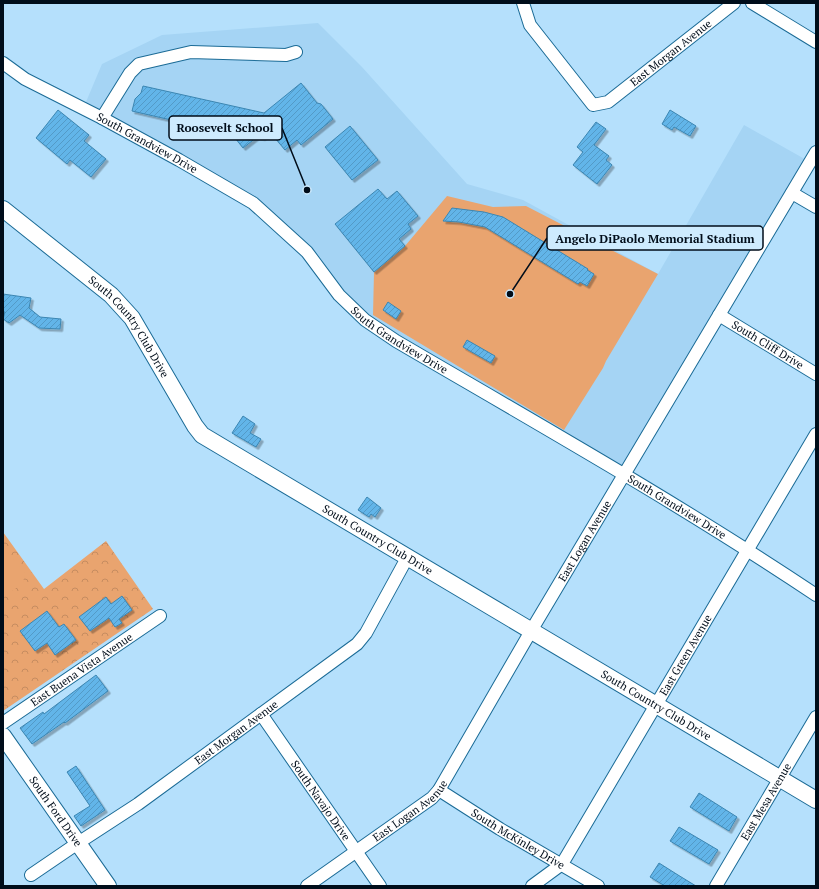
<svg xmlns="http://www.w3.org/2000/svg" width="819" height="889" viewBox="0 0 819 889" font-family="'PT Serif',serif">
<style>
.built{fill:#a5d4f4}
.park{fill:url(#park-crowns)}
.pitch{fill:#e9a46f}
.building{fill:url(#building-hatch);stroke:#3b86b2;filter:url(#shadow)}
.lines{fill:none;stroke-linecap:round;stroke-linejoin:round}
.minor-casing{stroke:#1b6b96;stroke-width:14}
.major-casing{stroke:#1b6b96;stroke-width:18}
.minor{stroke:#fff;stroke-width:12}
.major{stroke:#fff;stroke-width:16}
.labels{text-anchor:middle;stroke-width:3;stroke-linejoin:round;paint-order:stroke}
.street-label{font-size:11px;fill:#000d1a;stroke:#ceebfe}
.leader{fill:none;stroke:#000d1a;stroke-width:1.5}
.callout-dot{fill:#000d1a;stroke:#ceebfe;stroke-width:1.5}
.callout{fill:#ceebfe;stroke:#000d1a;stroke-width:1.5}
.callout-label{font-size:12px;text-anchor:middle;font-weight:bold;fill:#000d1a}
</style>
<defs>
<pattern id="park-crowns" width="20" height="18" patternUnits="userSpaceOnUse"><rect width="20" height="18" fill="#e9a46f"/><path d="M2 6a3 3 0 1 1 6 0M12 15a3 3 0 1 1 6 0" fill="none" stroke="#c68c60"/></pattern>
<pattern id="building-hatch" width="6" height="6" patternUnits="userSpaceOnUse"><rect width="6" height="6" fill="#62b5e9"/><path d="M-1 1l2-2M0 6l6-6M5 7l2-2" fill="none" stroke="#539ac7"/></pattern>
<filter id="shadow"><feDropShadow dx="2.5" dy="2.5" stdDeviation="0" flood-color="#0004"/></filter>
</defs>
<rect width="100%" height="100%" fill="#b5e0fc"/>
<polygon class="built" points="318,23 362,67 467,184 523,200 658,274 744,125 810,162 624,475 366,322 253,203 83,109 102,64 162,35"/>
<polygon class="park" points="3,532 44,589 106,541 153,609 3,711"/>
<g class="pitch">
<polygon points="447,196 493,207 526,206 658,274 606,361 603,368 564,430 373,315 374,272 405,246"/>
<polygon points="3,547 25,573 23,583 3,598"/>
</g>
<g class="building">
<polygon points="301,83 317,103 321,104 333,119 301,145 297,140 285,150 270,132 263,138 257,137 243,148 232,134 132,111 135,99 141,93 143,86 264,113"/>
<polygon points="58,110 89,135 84,141 106,159 91,177 70,160 67,164 36,138"/>
<polygon points="670,110 696,126 690,136 674,127 672,130 662,124"/>
<polygon points="596,122 606,129 594,145 609,156 606,160 612,165 597,184 573,165 583,152 577,147"/>
<polygon points="350,126 378,160 352,180 325,147"/>
<polygon points="378,189 387,199 397,191 418,216 408,224 411,229 399,239 405,246 374,272 335,224"/>
<polygon points="452,208 484,212 503,217 588,269 587,270 594,274 587,286 580,282 578,284 485,227 459,222 443,221"/>
<polygon points="3,294 31,298 29,308 40,317 61,319 60,329 39,328 20,315 9,323 3,319 5,312 3,312"/>
<polygon points="388,302 401,311 396,319 383,310"/>
<polygon points="467,340 495,356 491,363 463,347"/>
<polygon points="243,416 255,424 250,433 261,439 256,447 232,433"/>
<polygon points="367,497 381,508 375,517 371,514 369,517 358,510"/>
<polygon points="122,596 132,610 119,619 122,623 115,627 109,618 90,631 79,617 106,597 111,604"/>
<polygon points="47,611 59,627 64,624 76,640 55,655 47,643 35,651 20,631"/>
<polygon points="96,675 108,691 65,723 64,722 32,744 20,728 43,712 44,714"/>
<polygon points="76,766 105,810 81,826 74,816 90,806 67,772"/>
<polygon points="699,793 737,817 729,831 690,807"/>
<polygon points="679,827 718,850 709,864 670,841"/>
<polygon points="659,863 678,875 696,886 665,886 650,877"/>
</g>
<g class="lines">
<defs>
<g id="minor">
<path id="s1" d="M523,3l7,22 63,80 15,-3 126,-99"/>
<polyline points="752,3 816,42"/>
<path id="s2" d="M3,63l22,16 77,39 77,42 74,43 54,49 32,43 26,25 31,21c142,83 284,163 420,254"/>
<polyline points="102,118 130,73 139,64 191,52 286,55 296,52"/>
<polyline points="792,193 816,207"/>
<path id="s3" d="M719,315l97,59"/>
<path id="s4" d="M261,714l119,172"/>
<path id="s5" d="M3,723l157,-107"/>
<path id="s6" d="M439,790l61,39 98,57"/>
<path id="s7" d="M31,875l47,-32 60,-39 219,-160 9,-11 41,-75"/>
<path id="s8" d="M307,886l125,-88 7,-8 92,-159 285,-479"/>
<path id="s9" d="M532,886l30,-22 254,-430"/>
<path id="s10" d="M716,886l100,-169"/>
</g>
<g id="major">
<path id="s11" d="M3,209l108,86 21,23 63,108 7,9 614,365"/>
<path id="s12" d="M3,736l105,150"/>
</g>
</defs>
<use href="#minor" class="minor-casing"/>
<use href="#major" class="major-casing"/>
<use href="#minor" class="minor"/>
<use href="#major" class="major"/>
</g>
<g class="labels">
<g class="street-label">
<text dy="4" stroke="none"><textPath href="#s1" startOffset="220">East Morgan Avenue</textPath></text>
<text dy="4" stroke="none"><textPath href="#s2" startOffset="165">South Grandview Drive</textPath></text>
<text dy="4" stroke="none"><textPath href="#s11" startOffset="174">South Country Club Drive</textPath></text>
<text dy="4" stroke="none"><textPath href="#s2" startOffset="489">South Grandview Drive</textPath></text>
<text dy="4" stroke="none"><textPath href="#s3" startOffset="57">South Cliff Drive</textPath></text>
<text dy="4" stroke="none"><textPath href="#s2" startOffset="813">South Grandview Drive</textPath></text>
<text dy="4" stroke="none"><textPath href="#s11" startOffset="510">South Country Club Drive</textPath></text>
<text dy="4" stroke="none"><textPath href="#s8" startOffset="452">East Logan Avenue</textPath></text>
<text dy="4" stroke="none"><textPath href="#s9" startOffset="280">East Green Avenue</textPath></text>
<text dy="4" stroke="none"><textPath href="#s5" startOffset="95">East Buena Vista Avenue</textPath></text>
<text dy="4" stroke="none"><textPath href="#s11" startOffset="834">South Country Club Drive</textPath></text>
<text dy="4" stroke="none"><textPath href="#s7" startOffset="250">East Morgan Avenue</textPath></text>
<text dy="4" stroke="none"><textPath href="#s4" startOffset="105">South Navajo Drive</textPath></text>
<text dy="4" stroke="none"><textPath href="#s10" startOffset="98">East Mesa Avenue</textPath></text>
<text dy="4" stroke="none"><textPath href="#s8" startOffset="128">East Logan Avenue</textPath></text>
<text dy="4" stroke="none"><textPath href="#s12" startOffset="92">South Ford Drive</textPath></text>
<text dy="4" stroke="none"><textPath href="#s6" startOffset="93">South McKinley Drive</textPath></text>
</g>
</g>
<path class="leader" d="M307 190L282 128M510 294L547 238"/>
<g class="callout-dot">
<circle cx="307" cy="190" r="4"/>
<circle cx="510" cy="294" r="4"/>
</g>
<g class="callout">
<rect x="169" y="116" width="113" height="24" rx="4"/>
<rect x="547" y="226" width="216" height="24" rx="4"/>
</g>
<g class="callout-label">
<text x="225" y="132">Roosevelt School</text>
<text x="655" y="243">Angelo DiPaolo Memorial Stadium</text>
</g>
<rect width="819" height="889" fill="none" stroke="#000d1a" stroke-width="8"/>
</svg>
